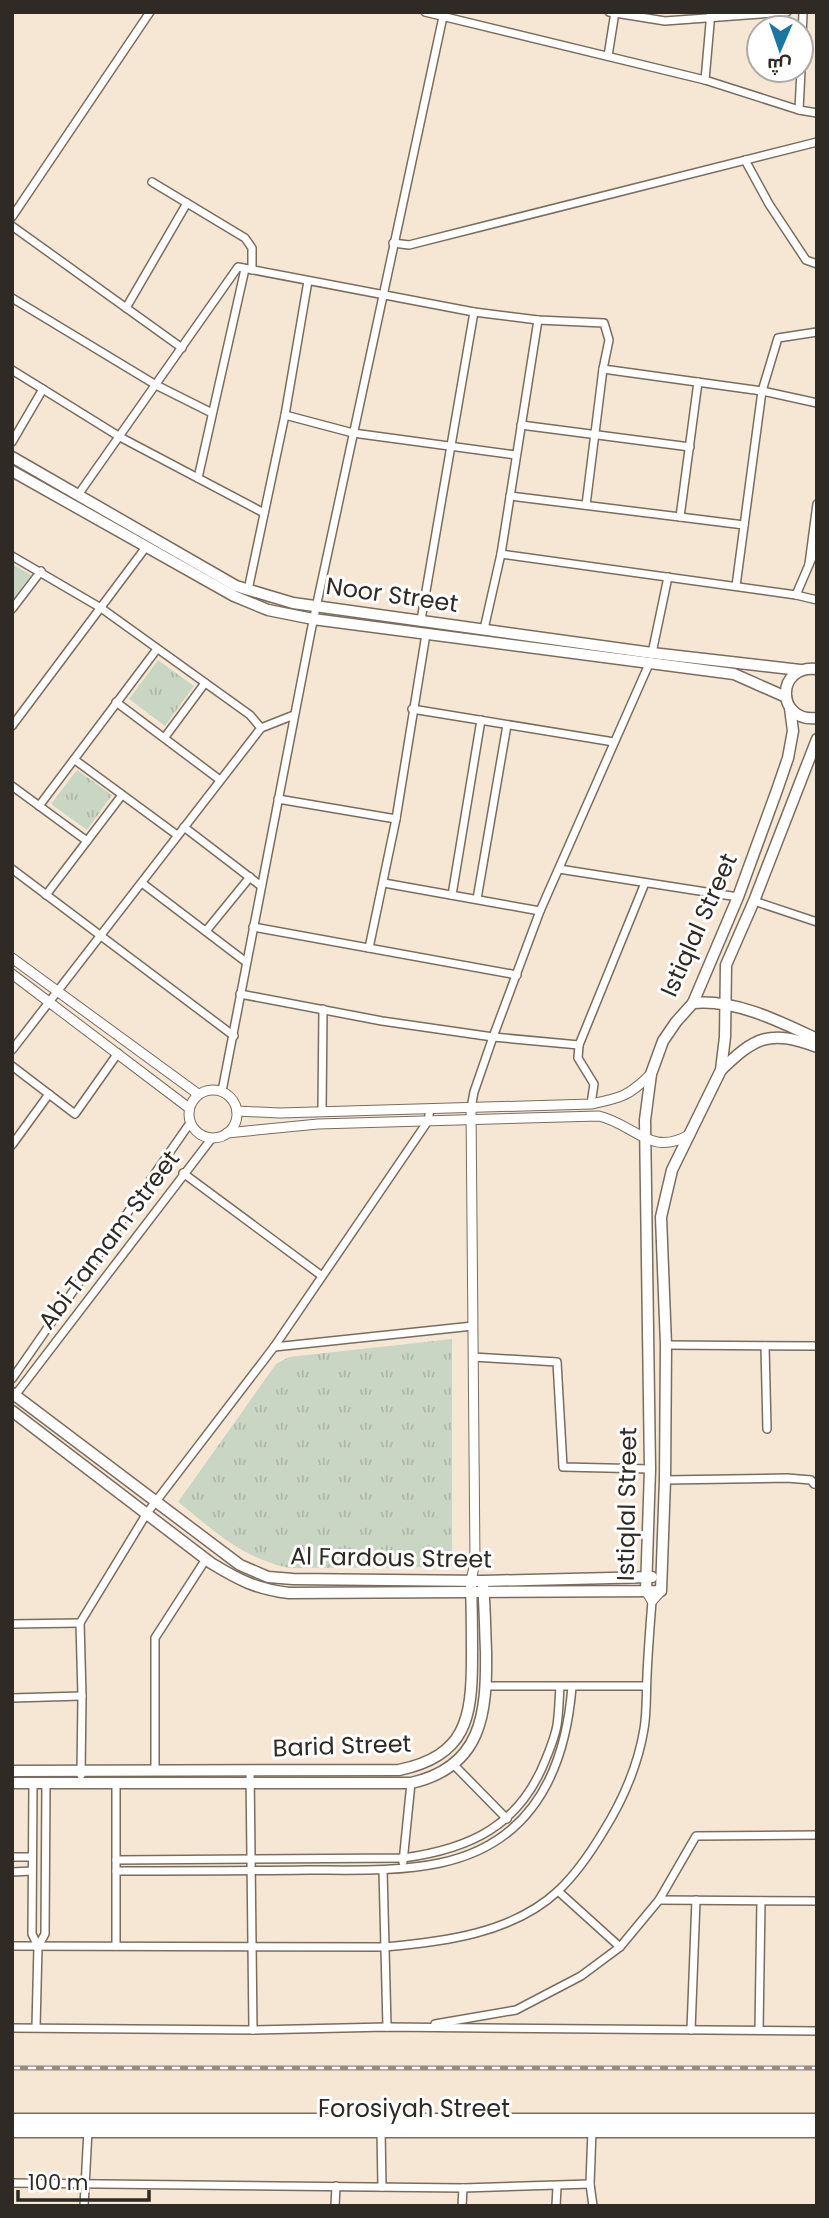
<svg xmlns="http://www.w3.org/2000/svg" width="829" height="2218" viewBox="0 0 829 2218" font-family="Poppins,Cairo,sans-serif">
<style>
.park{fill:url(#park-tufts)}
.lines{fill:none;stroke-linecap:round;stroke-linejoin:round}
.minor-casing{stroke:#7a6d5d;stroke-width:10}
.tertiary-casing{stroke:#7a6d5d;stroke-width:11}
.secondary-casing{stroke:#7a6d5d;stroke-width:13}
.primary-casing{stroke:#7a6d5d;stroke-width:15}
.minor{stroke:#fff;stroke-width:7}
.tertiary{stroke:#fff;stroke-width:9}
.secondary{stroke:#fff;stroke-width:10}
.primary{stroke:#fff;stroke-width:12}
.rail-casing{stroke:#948a7e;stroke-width:5}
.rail{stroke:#fff;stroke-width:2.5;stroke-dasharray:8;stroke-linecap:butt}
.labels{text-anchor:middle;stroke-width:6;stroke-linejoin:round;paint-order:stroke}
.street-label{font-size:24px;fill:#2f2a23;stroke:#fff}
</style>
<defs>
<pattern id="park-tufts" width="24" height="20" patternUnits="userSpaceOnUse" patternTransform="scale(1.75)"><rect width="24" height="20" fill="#c9d6c3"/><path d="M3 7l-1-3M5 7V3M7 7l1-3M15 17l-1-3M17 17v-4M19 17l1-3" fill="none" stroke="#adb8a7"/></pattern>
</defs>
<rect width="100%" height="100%" fill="#f6e7d5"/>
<g class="park">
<polygon points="12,564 31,575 12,600"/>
<polygon points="158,660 194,686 165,726 129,699"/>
<polygon points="77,770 112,795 87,830 51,804"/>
<path d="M452,1339v228l-163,1c-49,-11 -73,-36 -111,-66l98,-138 13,-7z"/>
</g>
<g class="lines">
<defs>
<g id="minor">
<polyline points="425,12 705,80 799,110 817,113"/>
<polyline points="609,12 665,21 787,12"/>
<polyline points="608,56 615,12"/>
<polyline points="801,64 803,12"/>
<polyline points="705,80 711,12"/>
<polyline points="799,110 801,70"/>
<polyline points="745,160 769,204 806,260 817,264"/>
<polyline points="152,182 245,238 252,248 252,270"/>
<polyline points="12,217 150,12"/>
<polyline points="12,226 182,348"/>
<polyline points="393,243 409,245 817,142"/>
<polyline points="12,298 156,385 212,413"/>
<polyline points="126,308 187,203"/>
<polyline points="603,369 762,391 817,403"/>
<polyline points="12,370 120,437 264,513"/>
<polyline points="285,415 353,433 516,455"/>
<polyline points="521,425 690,447"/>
<polyline points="12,442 43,389"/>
<polyline points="198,478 245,269"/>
<polyline points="78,495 238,267 474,312 538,320 604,323 609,340 603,369 586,505"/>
<polyline points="510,496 680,517 698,382"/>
<polyline points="680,517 744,525"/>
<polyline points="501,554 796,595 817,600"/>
<polyline points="12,556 101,608 250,715 261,728"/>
<polyline points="809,564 817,504"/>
<polyline points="736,586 762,391 778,338 817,332"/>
<polyline points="248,590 285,415 308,281"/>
<polyline points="796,595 817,546"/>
<polyline points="12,609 41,571"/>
<polyline points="421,620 474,312"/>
<polyline points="484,629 501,554 538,320"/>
<polyline points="652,653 668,577"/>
<polyline points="116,702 220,780"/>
<polyline points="412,709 614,742"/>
<polyline points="12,726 146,547"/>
<polyline points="165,737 205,683"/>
<polyline points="75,760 177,835"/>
<polyline points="12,786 87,841"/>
<polyline points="278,799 396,819"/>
<polyline points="39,806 157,649"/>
<polyline points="184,827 261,886"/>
<polyline points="12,869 234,1036"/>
<polyline points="559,869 738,897"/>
<polyline points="142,883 246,962"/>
<polyline points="384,883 540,911"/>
<polyline points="46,895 122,795"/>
<polyline points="452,895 481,720"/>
<polyline points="477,899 507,725"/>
<polyline points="754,901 817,922"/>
<polyline points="253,927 517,975"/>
<polyline points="206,931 250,877"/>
<polyline points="369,948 396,819 426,634"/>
<polyline points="240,994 382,1021 493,1037 579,1045"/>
<polyline points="12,1050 261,728 294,715"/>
<polyline points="12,1066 75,1114 118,1053"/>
<polyline points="222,1091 311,631 444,12"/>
<polyline points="591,1104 594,1084 578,1058 579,1045 645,883"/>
<polyline points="471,1108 474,1092 493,1037 540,911 649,664"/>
<polyline points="322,1111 323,1009"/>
<polyline points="12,1145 49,1094"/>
<polyline points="183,1173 322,1276"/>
<polyline points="666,1345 817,1346"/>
<polyline points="765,1346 767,1429"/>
<polyline points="274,1347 473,1326"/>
<polyline points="473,1357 557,1362 563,1467 650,1469"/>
<polyline points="12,1379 190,1123"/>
<polyline points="13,1398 212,1138"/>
<polyline points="665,1480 787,1478 811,1480 814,1484"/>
<polyline points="12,1624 80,1623"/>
<polyline points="486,1686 646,1686"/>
<polyline points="12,1698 82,1696"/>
<polyline points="454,1765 507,1819"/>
<polyline points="155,1770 155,1638 206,1559"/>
<polyline points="250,1770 253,2030"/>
<polyline points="81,1775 82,1696 80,1623 147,1513 274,1347 428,1121 430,1109"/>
<polyline points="33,1783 32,1934 38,1946 36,2027"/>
<polyline points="116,1783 116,1946"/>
<polyline points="12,1857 32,1857"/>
<path d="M116,1860l287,-2c67,-9 116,-32 142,-97 5,-12 10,-24 12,-36 2,-13 2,-26 3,-38"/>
<polyline points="403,1862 411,1783"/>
<polyline points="383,1870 387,2027"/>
<path d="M116,1871c64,0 128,0 192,-1 43,0 89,2 132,-7 91,-19 125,-91 132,-176"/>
<polyline points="12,1872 32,1871"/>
<polyline points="558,1891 620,1947"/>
<polyline points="659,1900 817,1901"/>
<path d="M12,1946l372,1c60,-5 129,-14 174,-56 18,-17 33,-39 45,-59 20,-32 35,-67 41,-103 3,-17 2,-36 3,-53 1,-25 3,-50 5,-75"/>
<polyline points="38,1946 45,1934 46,1783"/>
<polyline points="435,2024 516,2010 581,1976 620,1947 659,1900 696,1836 817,1835"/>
<polyline points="12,2028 253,2030 387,2027 817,2031"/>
<polyline points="691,2030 696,1900"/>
<polyline points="759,2030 761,1901"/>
<polyline points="381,2130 382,2187"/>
<polyline points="592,2130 590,2184 593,2206"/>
<polyline points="12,2183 463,2188 590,2184"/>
<polyline points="84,2206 88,2130"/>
<polyline points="335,2206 336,2186"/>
<polyline points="462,2206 463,2188"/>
<polyline points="556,2206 557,2187"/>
</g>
<g id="tertiary">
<polyline points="12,958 198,1094"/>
<polyline points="12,974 189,1108"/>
<circle cx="213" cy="1114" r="24"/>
<path d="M237,1111l43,2 311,-9c30,-6 38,-8 60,-30"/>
<path d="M227,1133l91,-9 281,-8c37,9 51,41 90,19"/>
<polyline points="471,1580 475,1563 471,1108"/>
<polyline points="646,1591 652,1601 661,1591"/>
</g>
<g id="secondary">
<polyline points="12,457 236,586 293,603 652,653 800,670"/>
<polyline points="12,471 234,596 268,610 313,619 734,674 786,697"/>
<path d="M817,669c-42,-5 -41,54 0,49"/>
<path d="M693,1003c42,-4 86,18 124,36"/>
<path d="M721,1070c34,-33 49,-41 96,-23"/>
<polyline points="12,1393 240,1565 268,1577 293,1579 483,1581 652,1577"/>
<path d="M12,1411l199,152c28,17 45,26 78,30l372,-2 4,-111 1,-135 -5,-128 11,-47 49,-100 4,-33 1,-72 28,-64 63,-162"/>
<polyline points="646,1591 650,1469 645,1120 651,1074 663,1041 676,1022 693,1003 738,897 777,790 788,758 793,731 790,708"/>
<path d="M12,1771l387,-1c67,-14 73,-51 73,-113 0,-23 0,-47 -1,-70"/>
<path d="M12,1783h399c71,-16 76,-69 75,-132 -1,-22 -1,-44 -3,-66"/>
</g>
<g id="primary">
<polyline points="12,2120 817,2120"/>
<polyline points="12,2131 817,2131"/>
</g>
</defs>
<use href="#minor" class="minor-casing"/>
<use href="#tertiary" class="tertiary-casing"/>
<use href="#secondary" class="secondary-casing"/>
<use href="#primary" class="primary-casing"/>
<use href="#minor" class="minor"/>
<use href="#tertiary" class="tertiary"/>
<use href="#secondary" class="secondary"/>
<use href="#primary" class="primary"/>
<defs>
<polyline id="rail" points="12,2068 817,2068"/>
</defs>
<use href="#rail" class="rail-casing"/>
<use href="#rail" class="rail"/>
</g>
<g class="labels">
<g class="street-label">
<text transform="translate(392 595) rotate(8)" y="8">Noor Street</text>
<text transform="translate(699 925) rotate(-66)" y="8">Istiqlal Street</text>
<text transform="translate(109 1240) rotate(-53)" y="8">Abi Tamam Street</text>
<text transform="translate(627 1504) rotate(-89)" y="8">Istiqlal Street</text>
<text transform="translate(391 1558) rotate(1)" y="8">Al Fardous Street</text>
<text transform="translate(342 1746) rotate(-2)" y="8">Barid Street</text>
<text x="414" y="2117">Forosiyah Street</text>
</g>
</g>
<rect width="829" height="2218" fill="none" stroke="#2f2a23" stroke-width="28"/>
<g transform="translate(780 49) rotate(182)"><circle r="33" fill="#ffffff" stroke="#acaaa7" stroke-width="2"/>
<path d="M0-5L12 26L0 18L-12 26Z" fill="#1a77a4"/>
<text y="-10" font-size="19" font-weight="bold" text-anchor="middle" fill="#2f2a23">ش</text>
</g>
<path d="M18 2190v10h131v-10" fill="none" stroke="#2f2a23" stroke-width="3.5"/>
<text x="28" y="2190" font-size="21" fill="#2f2a23" stroke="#ffffff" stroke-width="5" paint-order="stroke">100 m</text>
</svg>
